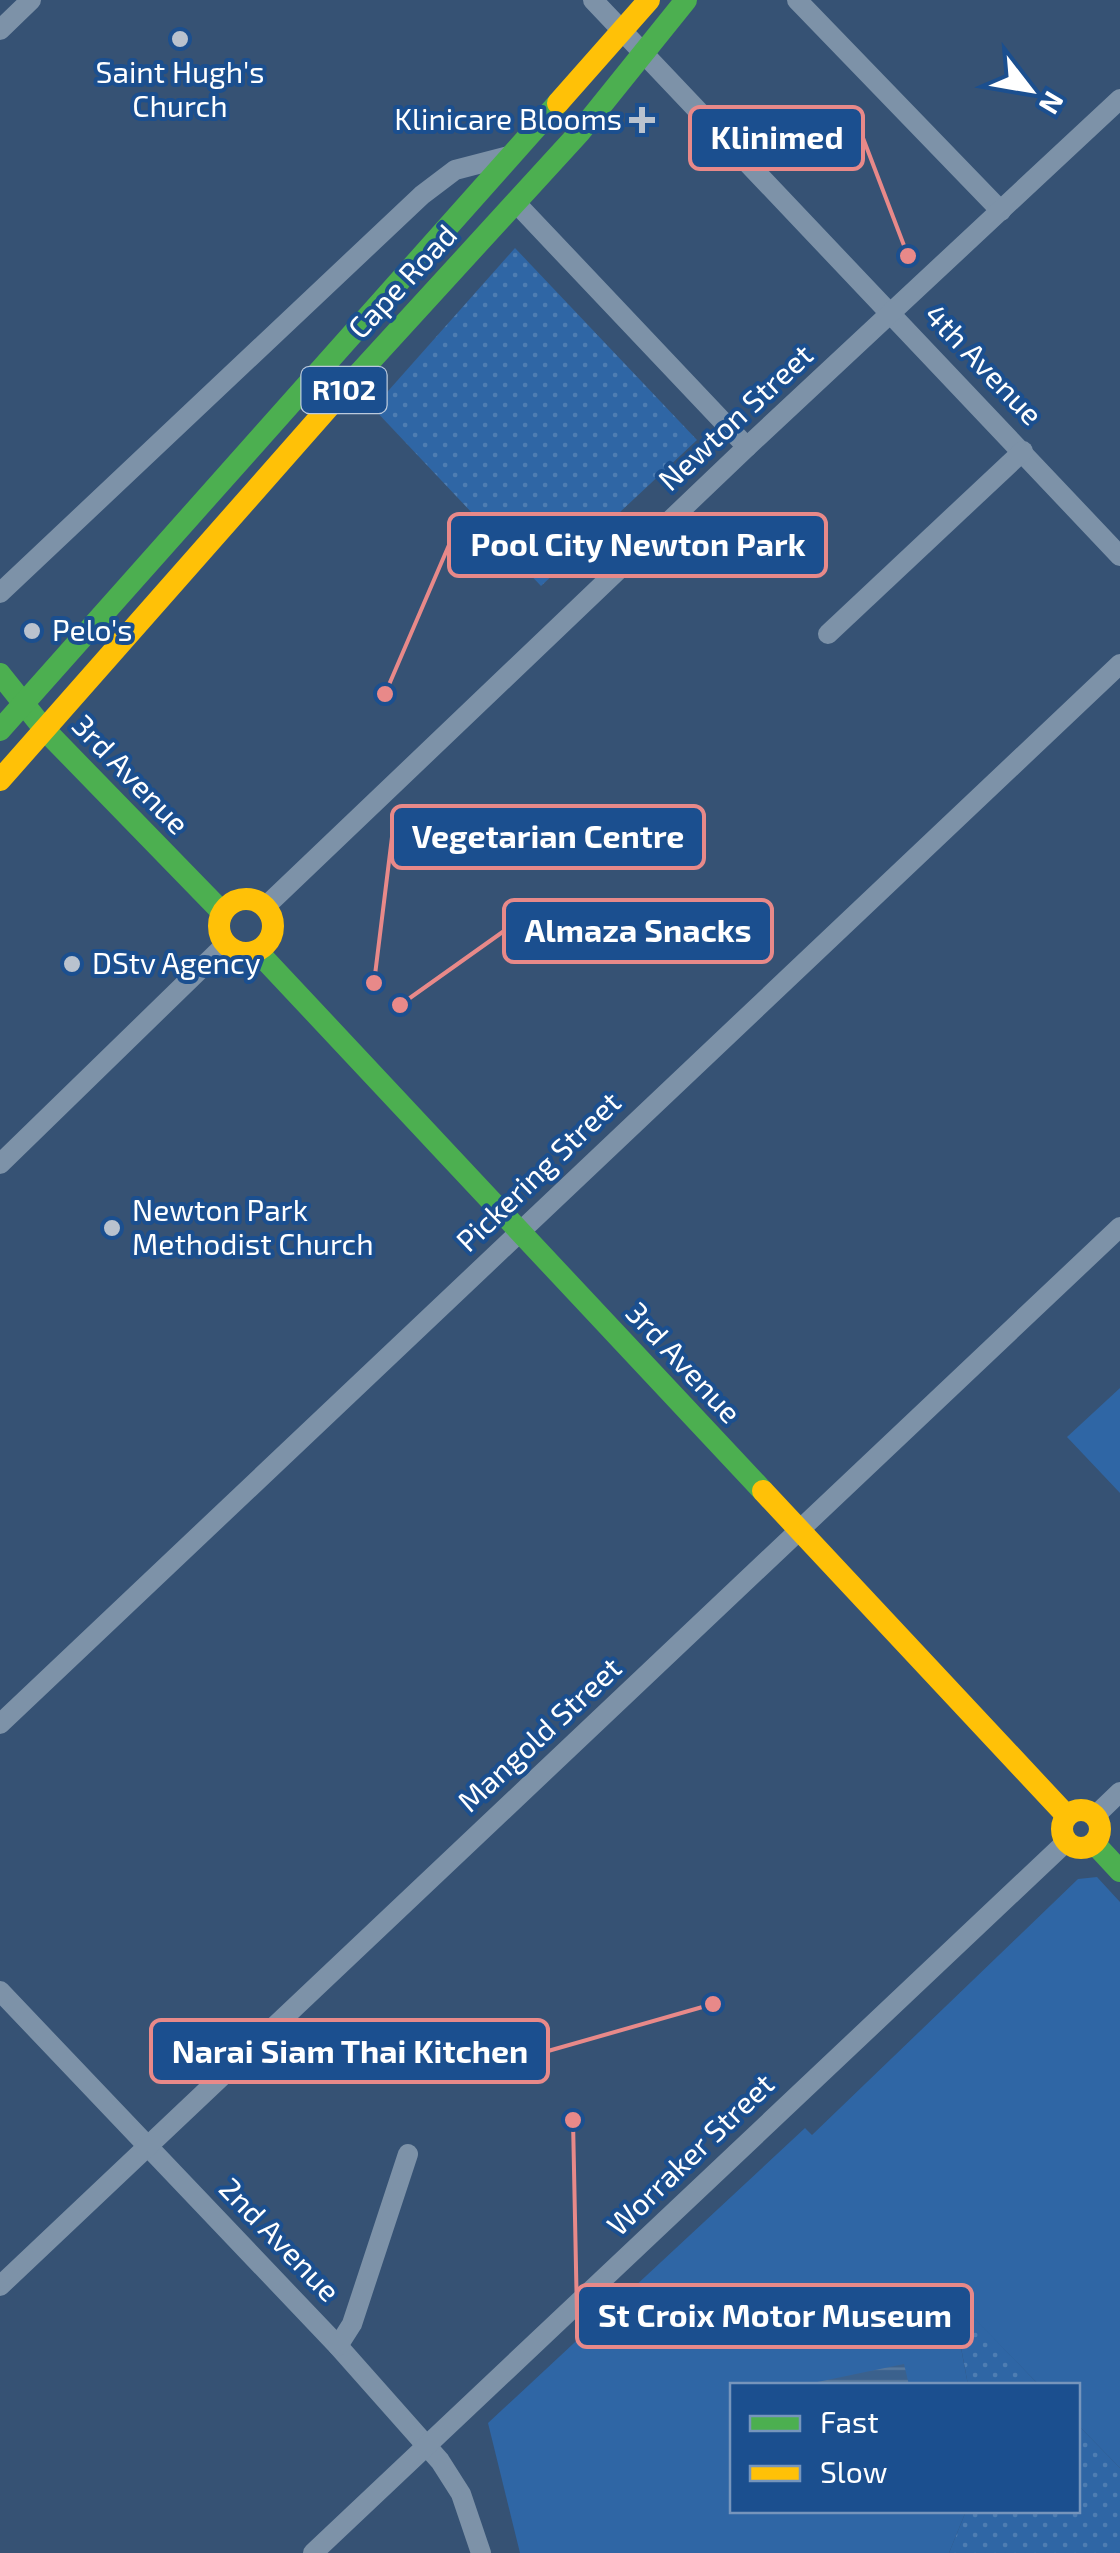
<svg xmlns="http://www.w3.org/2000/svg" width="1120" height="2553" viewBox="0 0 1120 2553" font-family="'Exo 2',sans-serif">
<style>
.green{fill:url(#green-dots)}
.pitch{fill:#2f66a5}
.water{fill:url(#water-rules)}
.lines{fill:none;stroke-linecap:round;stroke-linejoin:round}
.street{stroke:#7d92a8;stroke-width:20}
.fast{stroke:#4caf50;stroke-width:22}
.slow{stroke:#ffc107;stroke-width:22}
.poi-dot{fill:#b9c2ce;stroke:#1b4f8f;stroke-width:4}
.labels{text-anchor:middle;stroke-width:8;stroke-linejoin:round;paint-order:stroke}
.shield{fill:#1b4f8f;stroke:#bbcadd;stroke-width:2.5}
.shield-label{font-size:28px;font-weight:bold;fill:#fff}
.poi-label{font-size:30px;fill:#fff;stroke:#1b4f8f;text-anchor:start}
.street-label{font-size:30px;fill:#fff;stroke:#1b4f8f}
.leader{fill:none;stroke:#e88989;stroke-width:4}
.callout-dot{fill:#e88989;stroke:#1b4f8f;stroke-width:4}
.callout{fill:#1b4f8f;stroke:#e88989;stroke-width:4}
.callout-label{font-size:32px;text-anchor:middle;font-weight:bold;fill:#fff}
</style>
<defs>
<pattern id="green-dots" width="8" height="8" patternUnits="userSpaceOnUse" patternTransform="scale(2.5)"><rect width="8" height="8" fill="#2f66a5"/><path d="M2 2h.1M6 6h.1" fill="none" stroke="#4e7db2" stroke-width="1.8" stroke-linecap="round"/></pattern>
<pattern id="water-rules" width="6" height="5" patternUnits="userSpaceOnUse" patternTransform="scale(2.5)"><rect width="6" height="5" fill="#3b618d"/><path d="M0 2.5h6" fill="none" stroke="#58799e"/></pattern>
</defs>
<rect width="100%" height="100%" fill="#365274"/>
<g class="green">
<polygon points="515,248 697,440 541,586 373,408"/>
<polygon points="966,2309 1039,2385 968,2385 956,2320"/>
<polygon points="1078,2425 1120,2468 1120,2553 949,2553 966,2511 1078,2510"/>
</g>
<g class="pitch">
<polygon points="1120,1388 1120,1493 1067,1437"/>
<polygon points="1097,1877 1120,1902 1120,2468 1078,2425 1078,2386 1039,2385 966,2310 956,2321 968,2385 732,2386 732,2510 966,2511 949,2553 520,2553 488,2423 805,2128 812,2135 1078,1879"/>
</g>
<polygon class="water" points="904,2364 909,2385 803,2385"/>
<g class="lines">
<g class="street">
<polyline points="593,0 1120,556"/>
<polyline points="797,0 1001,211"/>
<polyline points="0,30 31,0"/>
<polyline points="516,203 747,447"/>
<polyline points="0,593 422,195 455,170 509,156"/>
<polyline points="828,634 1023,451"/>
<polyline points="265,907 747,447 1120,99"/>
<polyline points="0,1164 225,945"/>
<polyline points="0,1724 1120,664"/>
<polyline points="1095,1816 1120,1792"/>
<polyline points="0,1991 338,2346 440,2461 461,2494 481,2553"/>
<polyline points="0,2286 1120,1227"/>
<polyline points="338,2346 352,2324 408,2154"/>
<polyline points="313,2553 1066,1842"/>
</g>
<g class="fast">
<polyline points="342,392 579,133 686,0"/>
<polyline points="0,674 44,729 222,912"/>
<polyline points="0,730 558,103"/>
<polyline points="257,951 763,1491"/>
<polyline points="1094,1843 1120,1871"/>
</g>
<g class="slow">
<polyline points="558,103 649,0"/>
<polyline points="0,780 342,392"/>
<circle cx="246" cy="926" r="27"/>
<polyline points="763,1491 1067,1816"/>
<circle cx="1081" cy="1829" r="19"/>
</g>
</g>
<g class="poi-dot">
<circle cx="180" cy="39" r="10"/>
<path d="M637 105h10v10h10v10h-10v10h-10v-10h-10v-10h10z"/>
<circle cx="32" cy="631" r="10"/>
<circle cx="72" cy="964" r="10"/>
<circle cx="112" cy="1228" r="10"/>
</g>
<g class="labels">
<rect class="shield" x="301.5" y="367" width="85" height="46" rx="8"/>
<g class="shield-label">
<text x="344" y="400">R102</text>
</g>
<g class="poi-label">
<text x="180" y="83" text-anchor="middle">Saint Hugh's<tspan x="180" dy="34">Church</tspan></text>
<text x="622" y="130" text-anchor="end">Klinicare Blooms</text>
<text x="52" y="641">Pelo's</text>
<text x="92" y="974">DStv Agency</text>
<text x="132" y="1221">Newton Park<tspan x="132" dy="34">Methodist Church</tspan></text>
</g>
<g class="street-label">
<text transform="translate(403 282) rotate(-47)" y="10">Cape Road</text>
<text transform="translate(983 365) rotate(46)" y="10">4th Avenue</text>
<text transform="translate(736 418) rotate(-43)" y="10">Newton Street</text>
<text transform="translate(130 775) rotate(46)" y="10">3rd Avenue</text>
<text transform="translate(539 1172) rotate(-44)" y="10">Pickering Street</text>
<text transform="translate(683 1363) rotate(47)" y="10">3rd Avenue</text>
<text transform="translate(540 1735) rotate(-43)" y="10">Mangold Street</text>
<text transform="translate(691 2155) rotate(-44)" y="10">Worraker Street</text>
<text transform="translate(279 2240) rotate(46)" y="10">2nd Avenue</text>
</g>
</g>
<path class="leader" d="M908 256L863 138M385 694L449 545M374 983L392 837M400 1005L504 931M713 2004L548 2051M573 2120L577 2316"/>
<g class="callout-dot">
<circle cx="908" cy="256" r="10"/>
<circle cx="385" cy="694" r="10"/>
<circle cx="374" cy="983" r="10"/>
<circle cx="400" cy="1005" r="10"/>
<circle cx="713" cy="2004" r="10"/>
<circle cx="573" cy="2120" r="10"/>
</g>
<g class="callout">
<rect x="690" y="107" width="173" height="62" rx="10"/>
<rect x="449" y="514" width="377" height="62" rx="10"/>
<rect x="392" y="806" width="312" height="62" rx="10"/>
<rect x="504" y="900" width="268" height="62" rx="10"/>
<rect x="151" y="2020" width="397" height="62" rx="10"/>
<rect x="577" y="2285" width="395" height="62" rx="10"/>
</g>
<g class="callout-label">
<text x="777" y="149">Klinimed</text>
<text x="638" y="556">Pool City Newton Park</text>
<text x="548" y="848">Vegetarian Centre</text>
<text x="638" y="942">Almaza Snacks</text>
<text x="350" y="2063">Narai Siam Thai Kitchen</text>
<text x="775" y="2327">St Croix Motor Museum</text>
</g>
<rect x="730" y="2383" width="350" height="130" fill="#1b4f8f" stroke="#7695bc" stroke-width="2.5"/>
<rect x="750" y="2416" width="50" height="15" fill="#4caf50" stroke="#7695bc" stroke-width="2.5"/>
<text x="820" y="2433" font-size="30" fill="#ffffff">Fast</text>
<rect x="750" y="2466" width="50" height="15" fill="#ffc107" stroke="#7695bc" stroke-width="2.5"/>
<text x="820" y="2483" font-size="30" fill="#ffffff">Slow</text>
<g transform="translate(1030 90) rotate(121)" stroke="#1b4f8f" stroke-width="8" paint-order="stroke">
<path d="M0-8L18 38L0 25L-18 38Z" fill="#ffffff"/>
<text y="-15" font-size="28" font-weight="bold" text-anchor="middle" fill="#ffffff">N</text>
</g>
</svg>
